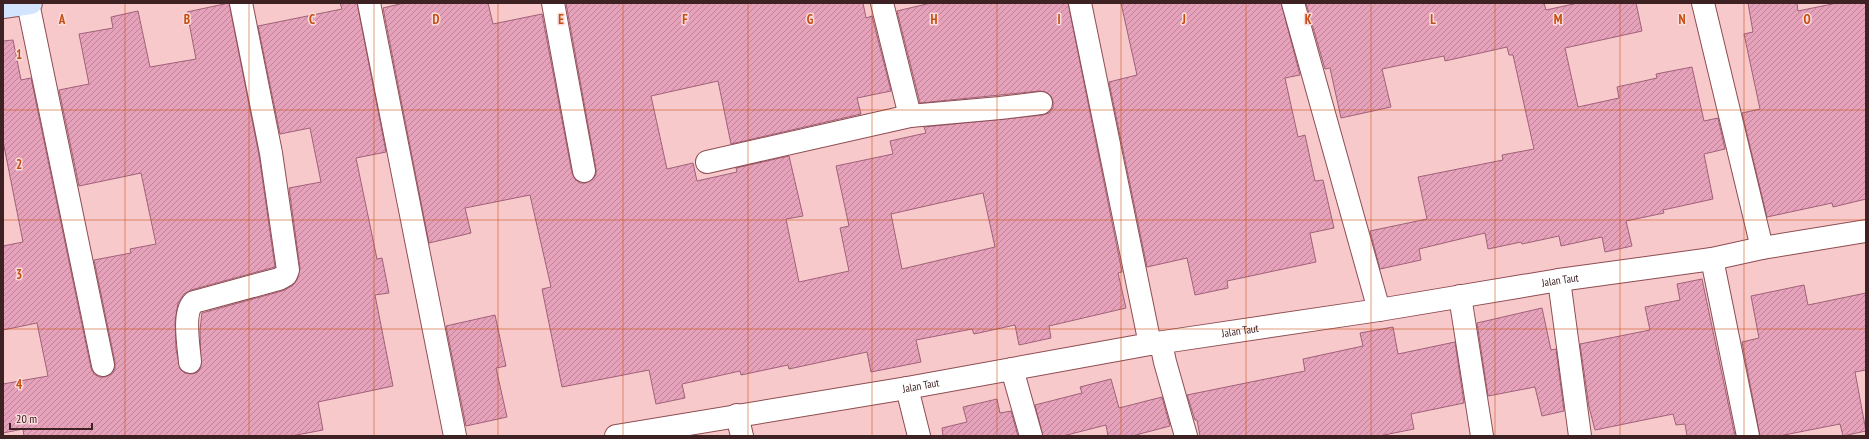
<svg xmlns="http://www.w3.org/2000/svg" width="1869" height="439" viewBox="0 0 1869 439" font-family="'PT Sans Narrow',sans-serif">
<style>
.building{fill:url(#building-hatch);stroke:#a06179;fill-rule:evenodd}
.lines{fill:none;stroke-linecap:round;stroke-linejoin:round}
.street-casing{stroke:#8e4d52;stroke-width:24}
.secondary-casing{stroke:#8e4d52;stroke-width:24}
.street{stroke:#fff;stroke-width:22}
.secondary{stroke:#d3e5fe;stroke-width:22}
.grid{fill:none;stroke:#c64e11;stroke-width:1;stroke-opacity:0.55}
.labels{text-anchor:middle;stroke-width:3;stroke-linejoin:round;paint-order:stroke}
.street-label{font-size:11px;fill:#3e2223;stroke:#fadbdc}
.grid-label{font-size:13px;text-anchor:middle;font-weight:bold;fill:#c64e11;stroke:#fadbdc;stroke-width:3;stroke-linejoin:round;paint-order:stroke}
</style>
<defs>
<pattern id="building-hatch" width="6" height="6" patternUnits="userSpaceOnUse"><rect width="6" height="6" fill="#e7a2bb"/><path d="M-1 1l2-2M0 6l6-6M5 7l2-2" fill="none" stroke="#bd8498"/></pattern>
</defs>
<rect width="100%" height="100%" fill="#f8c9cb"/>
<g class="building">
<polygon points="229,3 259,155 275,267 191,290 184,294 178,303 175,321 176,349 180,369 185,373 192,374 198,372 201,367 200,330 202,313 282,291 292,286 297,280 300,268 289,188 321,182 310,128 280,134 258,26 342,9 340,3 357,3 386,152 356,158 377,259 382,258 389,293 375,295 393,386 318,402 323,430 291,436 24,436 23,429 3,433 3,384 48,376 37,323 3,330 3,246 23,242 3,141 3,41 13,40 21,80 31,78 91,368 94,374 99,377 105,377 112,374 115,369 115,362 94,260 131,253 130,249 156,244 141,173 79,186 59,90 89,84 79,34 113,28 111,17 138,11 150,67 196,59 187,12"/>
<path d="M404,3h84l5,21 49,-10 30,159 3,6 5,4h6l6,-3 4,-5v-6l-30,-166h297l3,15 6,-2 19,75 -34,7 4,16 -130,30 -13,-63 -67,15 16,73 26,-6 4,18 40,-9 -1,-4 53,-12 14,60 -17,3 13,63 50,-11 -9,-43 9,-2 -13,-60 57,-12 -3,-13 36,-8 -2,-6 119,-12 6,-2 4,-5v-7l-2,-5 -5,-4 -6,-1 -120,12 -23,-92 34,-8h137l54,269 -4,1 8,35 -77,18 2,12 -32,7 -4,-20 -41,9 -2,-5 -56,11 5,22 -50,10 -4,-20 -78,17 -1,-4 -47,10 -1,-4 -58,13 3,14 -29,6 -7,-34 -87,17 -20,-98 9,-2 -21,-92 -65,13 6,25 -42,10 -46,-235zM983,193l12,54 -93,22 -11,-55z"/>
<polygon points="1121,3 1281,3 1300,75 1285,78 1298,137 1305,135 1315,181 1323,180 1334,228 1310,233 1316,262 1227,281 1228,288 1195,295 1187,258 1147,267 1109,82 1137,75"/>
<polygon points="1306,3 1544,3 1546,10 1578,3 1636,3 1642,31 1565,48 1578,107 1619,98 1617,87 1657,78 1656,74 1692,67 1704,121 1718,118 1725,149 1704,154 1713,199 1663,210 1664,213 1626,221 1632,246 1605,252 1602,237 1561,246 1559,236 1522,244 1521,242 1488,249 1485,233 1419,249 1421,260 1380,269 1370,231 1427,219 1418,177 1503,160 1502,155 1534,149 1513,55 1509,55 1507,47 1445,61 1444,56 1382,69 1391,107 1341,118 1330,68 1325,69"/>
<polygon points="1748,3 1797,3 1798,11 1837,3 1866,3 1866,199 1833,207 1832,203 1767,217 1742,113 1760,109 1744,34 1753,32"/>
<polygon points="1702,279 1735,436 1687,436 1685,424 1676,425 1673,414 1595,430 1589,407 1580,344 1650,330 1645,307 1680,300 1677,284"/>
<polygon points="1804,285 1808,305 1866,293 1866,370 1855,372 1866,431 1843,436 1840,424 1779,436 1760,436 1742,342 1759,338 1751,296"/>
<polygon points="1542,308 1551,350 1556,349 1564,411 1542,416 1535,387 1488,396 1477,323"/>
<polygon points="495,315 506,366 496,368 507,417 466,426 446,326"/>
<polygon points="1393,327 1398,354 1455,342 1464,403 1411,414 1414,429 1379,436 1200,436 1197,420 1195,420 1187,395 1305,371 1303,359 1363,346 1360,333"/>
<polygon points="1111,379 1119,408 1162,397 1170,426 1132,436 1108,436 1106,425 1063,436 1043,436 1035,405 1082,393 1080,387"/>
<polygon points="997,399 1000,413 1011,411 1018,436 943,436 942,428 967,422 963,407"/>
</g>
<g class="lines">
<defs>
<g id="street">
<polyline points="28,3 103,365"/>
<polyline points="369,3 455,436"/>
<polyline points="553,3 584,171"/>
<polyline points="1080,3 1150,344"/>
<polyline points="1293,3 1379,310"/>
<polyline points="1703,3 1762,248"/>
<polyline points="910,116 1000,108 1041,103"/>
<polyline points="707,162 910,116 882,3"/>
<polyline points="1712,259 1748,436"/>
<polyline points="1559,280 1580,436"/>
<polyline points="1460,296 1482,436"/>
<polyline points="1161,343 1165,362 1186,436"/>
<path d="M190,362c-1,-15 -8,-50 4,-60l85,-23 7,-4 2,-5 -17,-117 -30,-150"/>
<polyline points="1012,369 1031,436"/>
<polyline points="907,388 919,436"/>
<polyline points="737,415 742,436"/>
<path id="s1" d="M616,436l291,-48 243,-44 229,-34 180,-30 153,-21 50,-11 104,-17"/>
</g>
<polyline id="secondary" points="3,7 31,3"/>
</defs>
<use href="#street" class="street-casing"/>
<use href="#secondary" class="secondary-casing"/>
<use href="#street" class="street"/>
<use href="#secondary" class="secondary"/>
</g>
<path class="grid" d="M125,3v433M249,3v433M374,3v433M498,3v433M623,3v433M748,3v433M872,3v433M997,3v433M1121,3v433M1246,3v433M1371,3v433M1495,3v433M1620,3v433M1744,3v433M3,110h1863M3,220h1863M3,329h1863"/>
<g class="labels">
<g class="street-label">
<text dy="4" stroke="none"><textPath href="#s1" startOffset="957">Jalan Taut</textPath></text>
<text dy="4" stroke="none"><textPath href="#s1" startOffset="633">Jalan Taut</textPath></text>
<text dy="4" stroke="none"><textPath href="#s1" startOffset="309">Jalan Taut</textPath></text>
</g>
</g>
<g class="grid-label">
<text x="62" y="24">A</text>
<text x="187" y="24">B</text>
<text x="312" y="24">C</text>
<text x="436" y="24">D</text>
<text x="561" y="24">E</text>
<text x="685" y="24">F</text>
<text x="810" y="24">G</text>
<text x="934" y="24">H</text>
<text x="1059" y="24">I</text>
<text x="1184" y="24">J</text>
<text x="1308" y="24">K</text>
<text x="1433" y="24">L</text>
<text x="1558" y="24">M</text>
<text x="1682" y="24">N</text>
<text x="1807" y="24">O</text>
<text x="19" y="59">1</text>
<text x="19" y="169">2</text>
<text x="19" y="279">3</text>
<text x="19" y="389">4</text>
</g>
<rect width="1869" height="439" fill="none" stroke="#3e2223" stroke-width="8"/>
<path d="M10 423v6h82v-6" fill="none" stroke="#3e2223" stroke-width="2"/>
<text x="16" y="423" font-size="12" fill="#3e2223" stroke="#fadbdc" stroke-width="3" paint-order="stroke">20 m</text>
</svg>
